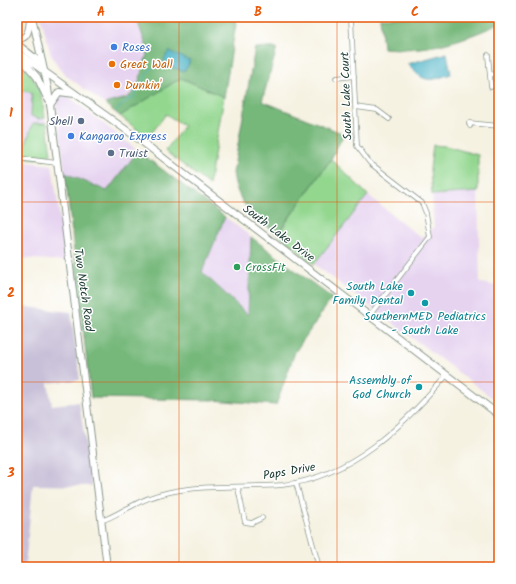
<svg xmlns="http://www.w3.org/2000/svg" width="516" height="584" viewBox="0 0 516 584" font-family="Kalam,sans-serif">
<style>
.built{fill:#e6d3f0}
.industrial{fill:#c8c0d8}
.green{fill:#93d78f;stroke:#598a62}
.forest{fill:#76b87a;stroke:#4a7a57}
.water{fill:#46b1c4;stroke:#32777c}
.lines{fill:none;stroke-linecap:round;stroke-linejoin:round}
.stream{stroke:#46b1c4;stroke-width:1}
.street-casing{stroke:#8a988b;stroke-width:5.5}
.secondary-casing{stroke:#8a988b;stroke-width:8}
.street{stroke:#fff;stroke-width:4}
.secondary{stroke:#fff;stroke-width:6}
.grid{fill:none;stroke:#e8590c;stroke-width:1;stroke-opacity:0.55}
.shop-dot{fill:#3f7fe0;stroke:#fff;stroke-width:1.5}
.food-dot{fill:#e8710a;stroke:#fff;stroke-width:1.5}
.service-dot{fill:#5c6f8a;stroke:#fff;stroke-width:1.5}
.leisure-dot{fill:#2e9e5b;stroke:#fff;stroke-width:1.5}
.culture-dot{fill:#0f9aa8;stroke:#fff;stroke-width:1.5}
.labels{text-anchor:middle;stroke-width:3;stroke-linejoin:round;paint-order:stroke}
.shop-label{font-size:12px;fill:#366cbe;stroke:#fff;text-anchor:start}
.food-label{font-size:12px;fill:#c56008;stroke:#fff;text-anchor:start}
.street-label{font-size:12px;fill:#1f3d34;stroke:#fff}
.service-label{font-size:12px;fill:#4e5e75;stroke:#fff;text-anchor:end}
.leisure-label{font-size:12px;fill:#27864d;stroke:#fff;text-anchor:start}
.culture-label{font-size:12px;fill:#0d838f;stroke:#fff;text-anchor:end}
.neatline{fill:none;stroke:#e8590c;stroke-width:1.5}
.grid-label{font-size:13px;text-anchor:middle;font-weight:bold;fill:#e8590c}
</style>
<rect width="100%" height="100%" fill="#fff"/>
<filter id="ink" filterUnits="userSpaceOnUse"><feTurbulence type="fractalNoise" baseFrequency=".025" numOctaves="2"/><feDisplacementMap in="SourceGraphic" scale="8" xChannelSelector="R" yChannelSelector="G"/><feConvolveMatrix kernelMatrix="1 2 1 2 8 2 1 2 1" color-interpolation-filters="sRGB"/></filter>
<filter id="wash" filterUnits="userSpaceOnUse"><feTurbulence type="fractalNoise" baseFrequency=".012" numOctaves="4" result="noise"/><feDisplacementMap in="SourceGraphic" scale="16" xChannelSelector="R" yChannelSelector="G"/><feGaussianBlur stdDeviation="0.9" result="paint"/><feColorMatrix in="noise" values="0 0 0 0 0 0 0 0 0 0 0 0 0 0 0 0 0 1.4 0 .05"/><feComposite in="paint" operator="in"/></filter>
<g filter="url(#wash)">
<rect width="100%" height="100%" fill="#f6f2e2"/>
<g class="built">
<polygon points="41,17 136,17 148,51 135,91 127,98 105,104 67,76 56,63 50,52"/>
<polygon points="17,60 23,65 37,82 41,91 51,155 47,159 17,155"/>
<polygon points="61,95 68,96 138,151 107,191 65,173 56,102"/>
<polygon points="17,161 52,165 66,261 17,258"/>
<polygon points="478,192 480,283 499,286 499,403 314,264 368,195 421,238 434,228 432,195"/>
<polygon points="225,217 251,237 248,316 202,272"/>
</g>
<polygon class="industrial" points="17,306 71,312 80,380 48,383 52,405 79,402 92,486 33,485 25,567 17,567"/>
<g class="green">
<path d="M17,61c20,16 25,31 28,57l-6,1 -8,-3 1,-22 -4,-3 -11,1v-19h2l1,-9h-3z"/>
<polygon points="181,78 224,97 209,185 165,151 184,126 166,114 148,138 120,116"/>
<polygon points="33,123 47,123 51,154 45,159 27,158 23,153"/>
<polygon points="433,145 446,146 478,155 478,192 432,195 430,169"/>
<polygon points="331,159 368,195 314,264 278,234"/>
</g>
<g class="forest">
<polygon points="136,17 237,17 224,97 181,78 120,116 105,104 127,98 135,91 139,81 148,51"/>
<path d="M380,17h119v7c-41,18 -71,28 -116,24z"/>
<path d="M255,48h22l-15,53 82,33 -13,25 -54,75c-24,-21 -39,-27 -44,-61z"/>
<polygon points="138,151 225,217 202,272 248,315 251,237 332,298 295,352 276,405 211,400 91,398 65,173 107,191"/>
</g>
<g class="water">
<polygon points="169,51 190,61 187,68 183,71 166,65 164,59"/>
<path d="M447,53l4,21c-23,8 -26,9 -44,-10z"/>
</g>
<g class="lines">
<polyline class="stream" points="117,110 125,102 134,97 148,72 152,68 164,63"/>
</g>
</g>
<g filter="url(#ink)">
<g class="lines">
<defs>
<g id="street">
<polyline points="351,17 357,146 370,163 422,203 426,213 430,237 369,316"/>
<polyline points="488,55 491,87"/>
<polyline points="490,74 499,75"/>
<polyline points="336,78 354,76"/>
<polyline points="356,107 377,110 389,119"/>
<polyline points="470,126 469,123 499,126"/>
<polyline points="17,158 57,163"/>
<polyline points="296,483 319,567"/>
<polyline points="238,488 245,522 252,523 262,518"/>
<path d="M103,520c10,-3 18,-9 27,-13 12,-7 26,-12 40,-15 36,-8 75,-4 112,-7 70,-8 121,-59 165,-110"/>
</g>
<g id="secondary">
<polyline points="32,17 48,88 107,567"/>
<path d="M17,39c12,0 12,-11 13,-20"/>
<polyline points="17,44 35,58 42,68"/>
<polyline points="17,52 136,137 499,415"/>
<polyline points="24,62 37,77 47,98"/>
<polyline points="50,105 59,92 75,94"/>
</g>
</defs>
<use href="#street" class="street-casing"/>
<use href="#secondary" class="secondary-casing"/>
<use href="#street" class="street"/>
<use href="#secondary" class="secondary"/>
</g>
</g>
<path class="grid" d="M179,17v550M337,17v550M17,202h482M17,382h482"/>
<g class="shop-dot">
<circle cx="114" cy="47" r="4"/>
<circle cx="71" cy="136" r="4"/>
</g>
<g class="food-dot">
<circle cx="112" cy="64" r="4"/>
<circle cx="117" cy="85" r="4"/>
</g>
<g class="service-dot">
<circle cx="81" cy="121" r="4"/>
<circle cx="111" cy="153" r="4"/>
</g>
<circle class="leisure-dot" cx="237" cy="267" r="4"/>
<g class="culture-dot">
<circle cx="411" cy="293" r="4"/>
<circle cx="425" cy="303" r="4"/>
<circle cx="419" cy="387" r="4"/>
</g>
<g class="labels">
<g class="shop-label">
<text x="122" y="51">Roses</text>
<text x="79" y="140">Kangaroo Express</text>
</g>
<g class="food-label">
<text x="120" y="68">Great Wall</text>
<text x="125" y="89">Dunkin'</text>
</g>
<g class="street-label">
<text transform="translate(346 96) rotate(-92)" y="4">South Lake Court</text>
<text transform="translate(279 233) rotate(37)" y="4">South Lake Drive</text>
<text transform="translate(84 290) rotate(82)" y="4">Two Notch Road</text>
<text transform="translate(289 471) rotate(-10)" y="4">Paps Drive</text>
</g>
<g class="service-label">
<text x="73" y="125">Shell</text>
<text x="119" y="157" text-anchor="start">Truist</text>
</g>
<g class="leisure-label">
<text x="245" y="271">CrossFit</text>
</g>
<g class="culture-label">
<text x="403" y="290">South Lake<tspan x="403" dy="14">Family Dental</tspan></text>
<text x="425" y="320" text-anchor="middle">SouthernMED Pediatrics<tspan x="425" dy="14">- South Lake</tspan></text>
<text x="411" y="384">Assembly of<tspan x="411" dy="14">God Church</tspan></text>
</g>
</g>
<rect width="516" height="584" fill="none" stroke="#fff" stroke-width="44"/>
<rect x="22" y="22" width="472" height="540" class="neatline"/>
<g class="grid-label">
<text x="101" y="16">A</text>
<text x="258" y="16">B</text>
<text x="415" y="16">C</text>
<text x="11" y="117">1</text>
<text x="11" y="297">2</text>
<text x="11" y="477">3</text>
</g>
</svg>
